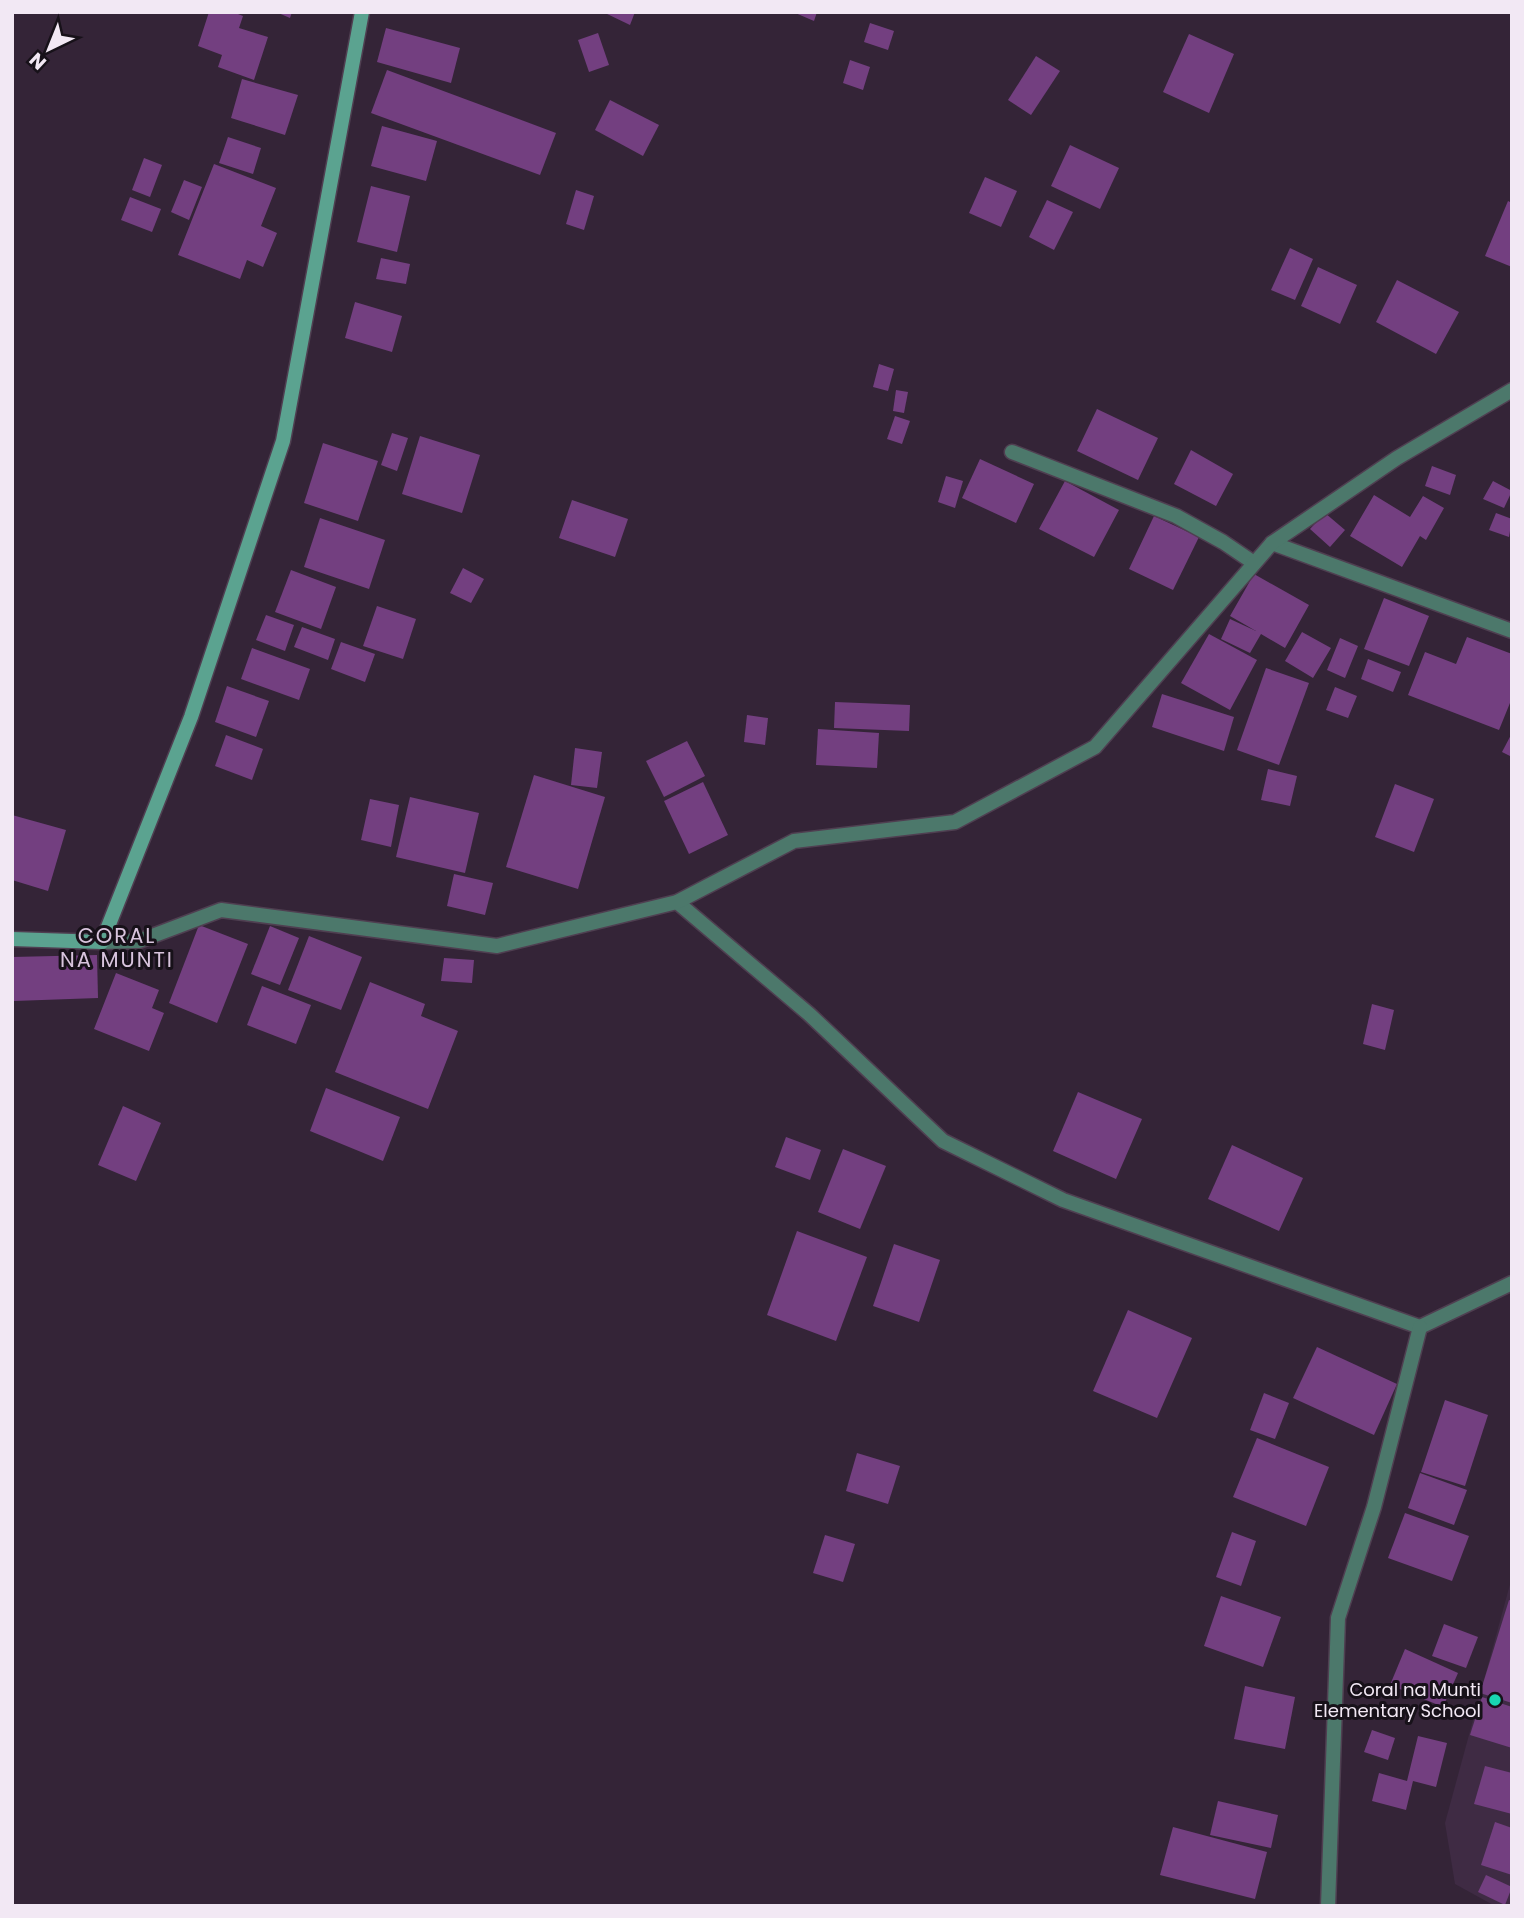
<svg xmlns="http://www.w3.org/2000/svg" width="1524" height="1918" viewBox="0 0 1524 1918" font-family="Poppins,sans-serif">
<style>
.built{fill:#3f2b44}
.building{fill:#733f80}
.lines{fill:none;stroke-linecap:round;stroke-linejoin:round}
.street-casing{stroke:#4f3f51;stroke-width:17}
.secondary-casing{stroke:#4f3f51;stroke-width:17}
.street{stroke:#4c786b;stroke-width:14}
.secondary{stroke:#5ba390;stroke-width:14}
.poi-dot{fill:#18d5b2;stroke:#171119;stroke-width:2.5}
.labels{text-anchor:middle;stroke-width:6;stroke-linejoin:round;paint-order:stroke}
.poi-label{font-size:18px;fill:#f2e8f4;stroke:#171119;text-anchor:end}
.quarter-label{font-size:21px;letter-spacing:2px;fill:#d8c4dd;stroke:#171119}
</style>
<rect width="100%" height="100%" fill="#342437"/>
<polygon class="built" points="1512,1577 1512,1906 1495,1906 1455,1884 1445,1823"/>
<g class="building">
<polygon points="209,12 233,12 243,16 239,28 268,37 254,80 218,67 222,55 198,46"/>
<polygon points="276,12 292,12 290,18"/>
<polygon points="603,12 635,12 630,25"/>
<polygon points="793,12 817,12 814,21"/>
<polygon points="870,23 894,31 888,50 864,42"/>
<polygon points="386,28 460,48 451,83 377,62"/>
<polygon points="598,33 609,65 589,72 578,40"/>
<polygon points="1189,34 1234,54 1209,113 1163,92"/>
<polygon points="1036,56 1060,71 1031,115 1008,100"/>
<polygon points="850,60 870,67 863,90 843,83"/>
<polygon points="387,70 556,133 540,175 371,113"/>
<polygon points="242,79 298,95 285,135 231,118"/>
<polygon points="610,100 659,125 643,156 595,130"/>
<polygon points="382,126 437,141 426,181 371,166"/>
<polygon points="228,137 261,148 253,174 219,163"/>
<polygon points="1070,145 1119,168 1100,209 1051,186"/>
<polygon points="144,158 162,165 150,197 132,190"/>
<polygon points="214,164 276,188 261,226 277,233 263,267 247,260 240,279 178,255"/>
<polygon points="985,177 1017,191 1001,227 969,213"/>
<polygon points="184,180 202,187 189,220 171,212"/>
<polygon points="371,186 410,196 397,252 357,242"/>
<polygon points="576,190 594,196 584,230 566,224"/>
<polygon points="130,197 161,209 152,232 121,220"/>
<polygon points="1047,200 1073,212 1054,250 1029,237"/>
<polygon points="1508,201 1512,203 1512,267 1485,256"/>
<polygon points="1290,248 1313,259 1295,300 1271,290"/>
<polygon points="381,258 410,264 406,284 376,279"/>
<polygon points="1318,267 1357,285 1340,324 1301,306"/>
<polygon points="1397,280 1459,312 1436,354 1376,322"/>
<polygon points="355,302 402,316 392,352 345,338"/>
<polygon points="879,364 894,369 888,391 873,387"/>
<polygon points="896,390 908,392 904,413 893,411"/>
<polygon points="1097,409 1158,438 1138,480 1077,451"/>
<polygon points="895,416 910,421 902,444 887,439"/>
<polygon points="392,433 408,438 397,471 381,465"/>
<polygon points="420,436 480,455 462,513 402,494"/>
<polygon points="323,443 378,461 358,521 304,503"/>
<polygon points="1191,450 1233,474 1216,506 1174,484"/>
<polygon points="980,459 1034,484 1016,523 962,498"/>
<polygon points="1432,466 1456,475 1450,495 1425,486"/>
<polygon points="946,476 963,481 955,508 938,502"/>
<polygon points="1065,481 1119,510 1094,557 1039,529"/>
<polygon points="1493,481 1512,491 1504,508 1483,499"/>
<polygon points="1374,495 1410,517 1423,496 1444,508 1426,540 1420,536 1402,567 1350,536"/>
<polygon points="572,500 628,519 615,557 559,538"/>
<polygon points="1325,513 1345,530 1330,547 1310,529"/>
<polygon points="1496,513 1512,519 1509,537 1489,530"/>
<polygon points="1154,516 1199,537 1173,590 1129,569"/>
<polygon points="320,518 385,540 369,589 304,567"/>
<polygon points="463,568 484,579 471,603 450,593"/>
<polygon points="291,570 336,587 321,629 275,612"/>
<polygon points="1254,574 1309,605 1285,648 1261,634 1250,653 1221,639 1230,619 1256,631 1230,616"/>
<polygon points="1384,598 1429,616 1409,666 1364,649"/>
<polygon points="377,606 416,619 403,659 363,646"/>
<polygon points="266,615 294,625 285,651 256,640"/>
<polygon points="302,627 335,639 328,660 294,647"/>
<polygon points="1302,632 1331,648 1313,678 1285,661"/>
<polygon points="1209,634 1257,660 1230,710 1181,683"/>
<polygon points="1467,637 1512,654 1512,698 1499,730 1408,695 1425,652 1456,664"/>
<polygon points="1340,638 1358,646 1345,678 1327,670"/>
<polygon points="341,642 375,654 365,682 331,669"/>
<polygon points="252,648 310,669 299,700 241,679"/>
<polygon points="1368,659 1401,672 1393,692 1361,679"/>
<polygon points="1266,668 1309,683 1279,765 1237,750"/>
<polygon points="227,686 269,701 256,737 215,722"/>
<polygon points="1335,687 1357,696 1348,718 1326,710"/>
<polygon points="1162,694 1234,717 1224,751 1152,727"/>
<polygon points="835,702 910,705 909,731 834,728"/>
<polygon points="747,715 768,718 765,745 744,742"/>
<polygon points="818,729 879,733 877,768 816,765"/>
<polygon points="1512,733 1512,757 1502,752"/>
<polygon points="226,735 263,749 252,780 215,766"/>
<polygon points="687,741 705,776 664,797 646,761"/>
<polygon points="575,748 602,752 597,788 571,785"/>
<polygon points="1268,769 1297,776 1290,806 1261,800"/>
<polygon points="534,775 605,797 578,889 506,867"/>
<polygon points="703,782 728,835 689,854 664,801"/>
<polygon points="1395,784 1434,799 1414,852 1375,837"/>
<polygon points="410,797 479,813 465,873 396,857"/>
<polygon points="370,799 399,805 391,847 361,840"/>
<polygon points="12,815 66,830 48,891 12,880"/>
<polygon points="454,874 493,883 485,915 447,906"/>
<polygon points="199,925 248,944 217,1023 169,1003"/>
<polygon points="270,926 299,938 280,985 251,974"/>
<polygon points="309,936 362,957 341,1010 288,990"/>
<polygon points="97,955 98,998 14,1001 12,957"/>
<polygon points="444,958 474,960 472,983 441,981"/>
<polygon points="116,973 159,990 152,1008 164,1013 149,1051 94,1029"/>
<polygon points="370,982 425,1004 421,1016 458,1031 428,1109 335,1072"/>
<polygon points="262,986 311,1005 296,1044 247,1025"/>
<polygon points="1372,1004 1394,1010 1385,1050 1363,1044"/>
<polygon points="326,1088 400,1117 383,1161 310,1131"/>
<polygon points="1078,1092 1142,1119 1116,1179 1053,1151"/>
<polygon points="123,1106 161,1123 136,1181 98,1165"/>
<polygon points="786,1137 821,1150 810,1180 775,1167"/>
<polygon points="1232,1145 1303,1178 1279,1231 1208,1199"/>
<polygon points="843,1149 886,1166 860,1229 818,1212"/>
<polygon points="797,1231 867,1257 836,1341 767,1315"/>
<polygon points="894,1244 940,1260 919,1322 873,1306"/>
<polygon points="1128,1310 1192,1338 1157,1418 1093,1391"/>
<polygon points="1317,1347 1397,1384 1374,1435 1293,1398"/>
<polygon points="1264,1393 1289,1403 1275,1439 1250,1430"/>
<polygon points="1445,1400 1488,1415 1465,1486 1421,1472"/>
<polygon points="1257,1438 1329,1467 1306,1526 1233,1497"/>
<polygon points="857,1453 900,1466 888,1504 846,1491"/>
<polygon points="1420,1473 1467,1490 1454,1525 1408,1508"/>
<polygon points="1405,1513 1469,1536 1452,1581 1388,1558"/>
<polygon points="1232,1532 1256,1541 1241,1586 1216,1577"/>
<polygon points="825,1535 855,1544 843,1582 813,1573"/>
<polygon points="1221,1596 1281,1617 1263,1667 1204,1646"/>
<polygon points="1509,1600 1512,1601 1512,1703 1480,1693"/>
<polygon points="1444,1624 1478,1637 1466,1668 1432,1656"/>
<polygon points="1405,1649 1458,1673 1443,1707 1390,1685"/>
<polygon points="1245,1686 1295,1697 1285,1749 1234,1739"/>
<polygon points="1482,1697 1512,1707 1512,1748 1470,1735"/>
<polygon points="1372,1730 1395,1738 1388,1760 1364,1752"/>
<polygon points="1418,1736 1447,1743 1436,1787 1413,1781 1406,1810 1372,1801 1379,1773 1407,1781"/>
<polygon points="1485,1766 1512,1773 1512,1814 1474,1804"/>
<polygon points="1218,1801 1278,1815 1271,1848 1210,1835"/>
<polygon points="1495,1822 1512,1828 1512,1875 1481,1865"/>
<polygon points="1173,1827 1267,1852 1255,1899 1160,1875"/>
<polygon points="1486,1875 1512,1887 1505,1905 1478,1892"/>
</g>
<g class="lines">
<defs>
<g id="street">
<polyline points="1012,452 1176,516 1223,542 1254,563"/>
<polyline points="1272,543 1512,631"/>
<polyline points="677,902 809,1014 943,1141 1063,1200 1420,1327 1512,1283"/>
<polyline points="102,942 139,941 221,910 497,946 677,902 794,841 955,822 1095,747 1272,543 1397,458 1512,390"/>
<polyline points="1328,1906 1338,1618 1374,1507 1420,1327"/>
</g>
<polyline id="secondary" points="12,939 102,942 191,717 283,441 362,12"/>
</defs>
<use href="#street" class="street-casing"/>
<use href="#secondary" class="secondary-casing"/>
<use href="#street" class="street"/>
<use href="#secondary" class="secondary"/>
</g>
<circle class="poi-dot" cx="1495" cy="1700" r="7"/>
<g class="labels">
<g class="poi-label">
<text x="1481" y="1696">Coral na Munti<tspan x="1481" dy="21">Elementary School</tspan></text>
</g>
<g class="quarter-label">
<text x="117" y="943">CORAL<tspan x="117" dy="24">NA MUNTI</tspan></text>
</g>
</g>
<rect width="1524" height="1918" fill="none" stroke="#f2e8f4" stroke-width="28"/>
<g transform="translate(49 49) rotate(223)" stroke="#171119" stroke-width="5" paint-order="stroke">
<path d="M0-5L12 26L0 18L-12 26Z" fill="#f2e8f4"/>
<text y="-10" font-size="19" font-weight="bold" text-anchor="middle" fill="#f2e8f4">N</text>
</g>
</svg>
